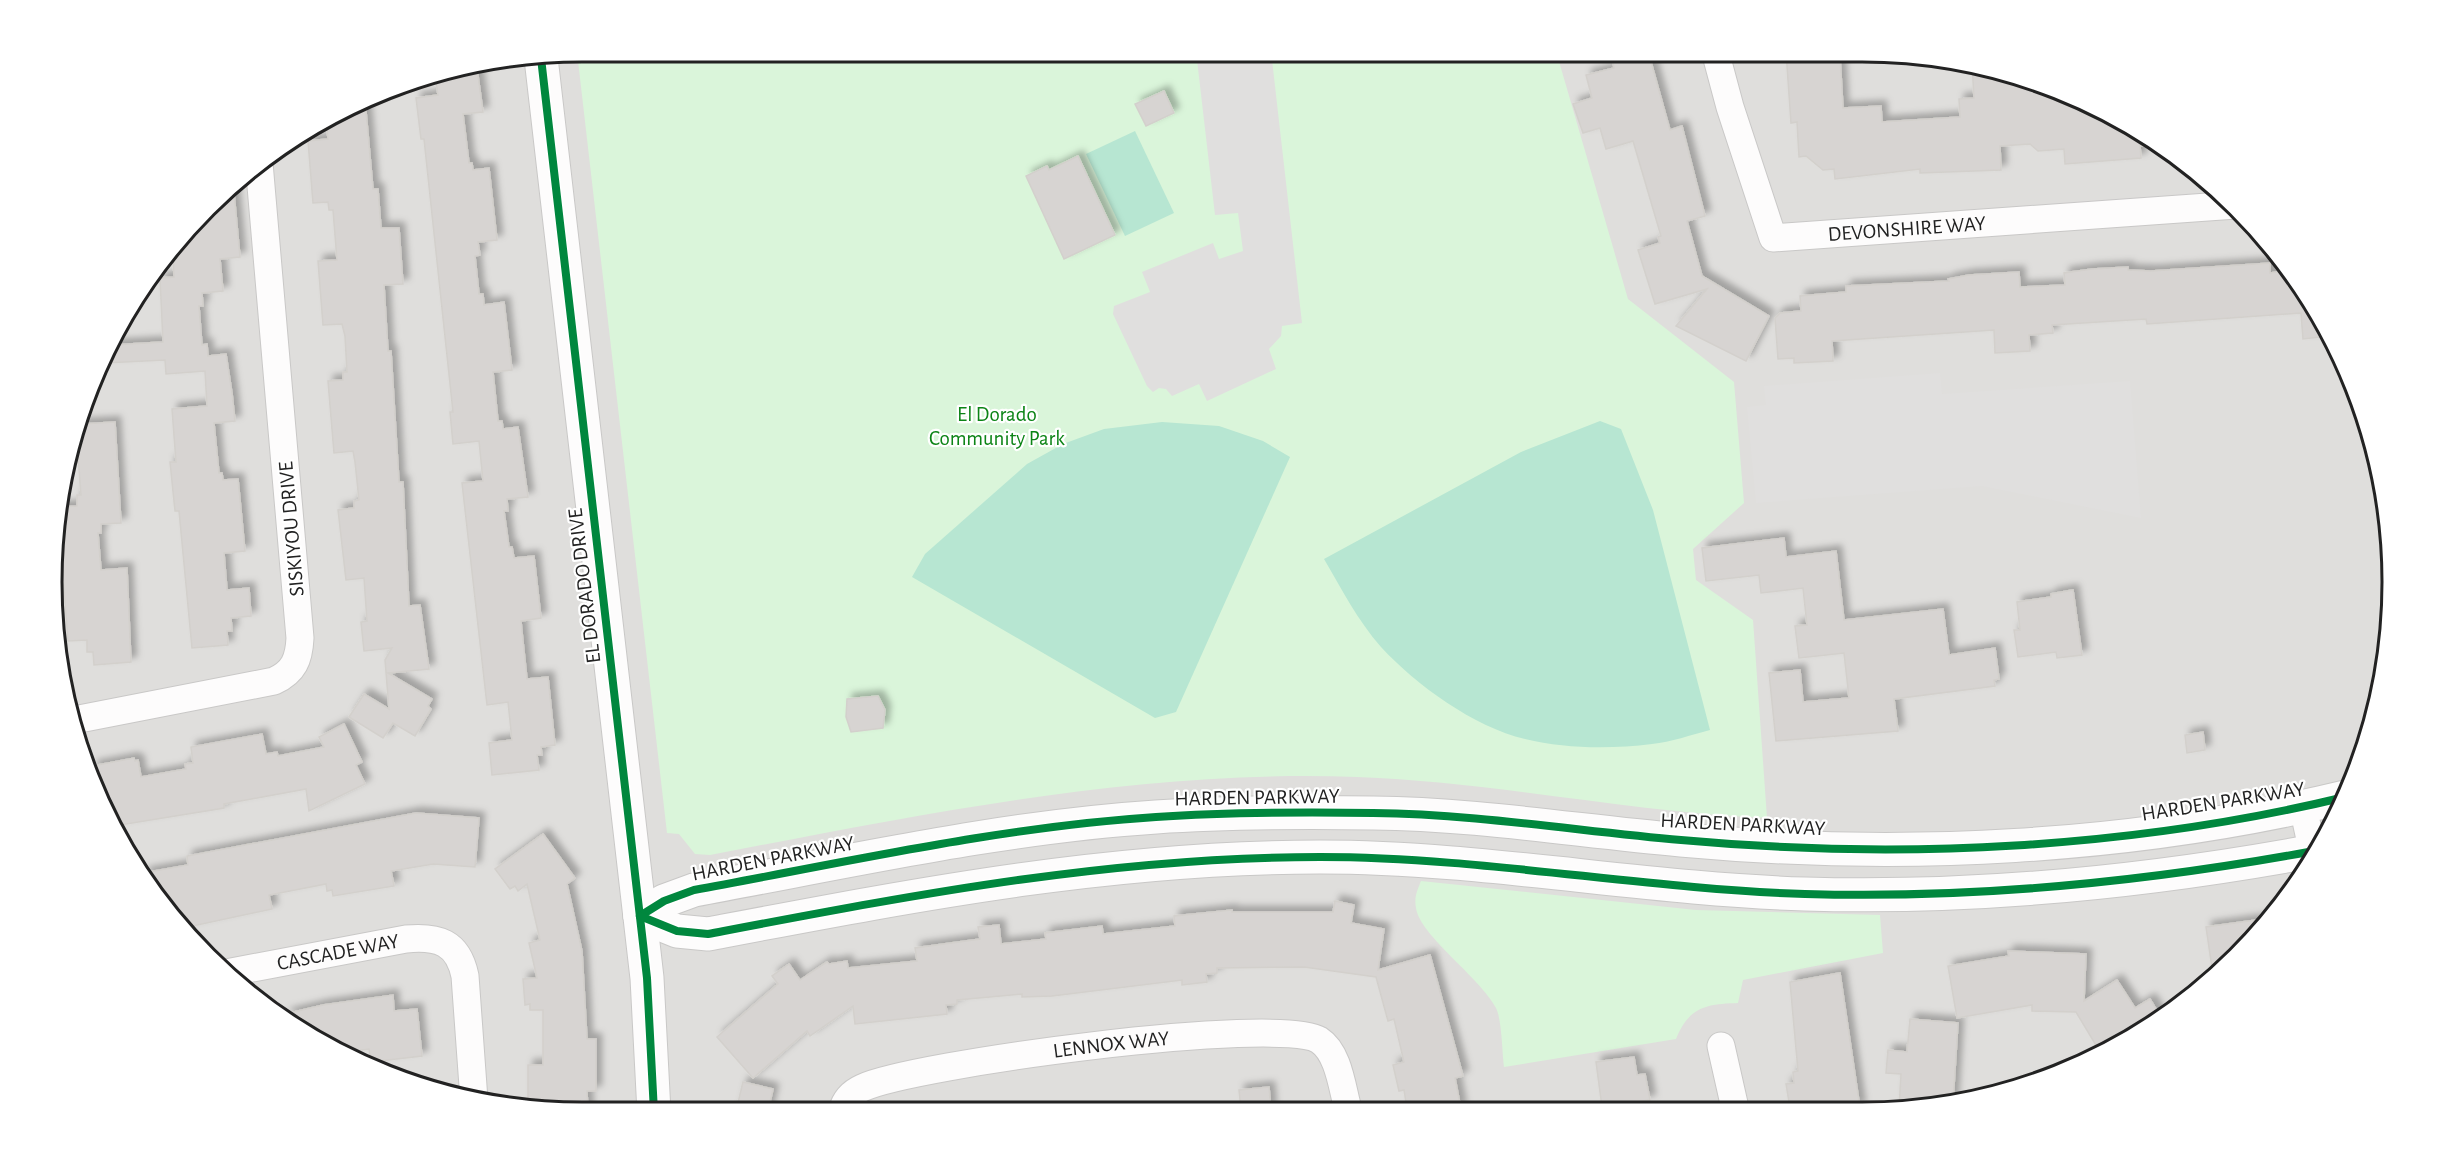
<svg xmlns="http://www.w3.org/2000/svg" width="2444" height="1163" viewBox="0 0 2444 1163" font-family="'Alegreya Sans',sans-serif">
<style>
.residential{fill:#dfdedc}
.park{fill:#daf5da}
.pitch{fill:#b7e6d2}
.parking{fill:#e0dfde}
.building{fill:#d7d4d2;stroke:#d3d0cc;stroke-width:1.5;filter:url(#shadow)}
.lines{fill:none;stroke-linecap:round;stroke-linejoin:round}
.minor-casing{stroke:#c9c8c7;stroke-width:29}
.tertiary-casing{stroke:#c9c8c7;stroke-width:35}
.minor{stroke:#fdfcfc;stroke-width:27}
.tertiary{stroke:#fdfcfc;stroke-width:33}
.cycleway-casing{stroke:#fff;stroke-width:11}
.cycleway{stroke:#00873e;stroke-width:8}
.labels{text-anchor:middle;stroke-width:4.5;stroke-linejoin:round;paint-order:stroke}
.street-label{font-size:21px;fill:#222;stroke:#fff}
.park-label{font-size:21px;fill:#0c8416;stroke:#fff}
.rim{fill:none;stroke:#222;stroke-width:3}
</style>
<defs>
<filter id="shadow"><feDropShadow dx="5.5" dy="-5.5" stdDeviation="3" flood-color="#0004"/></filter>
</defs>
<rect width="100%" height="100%" fill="#f0eeeb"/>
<polygon class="residential" points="581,51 1863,51 1966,61 2065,91 2157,140 2237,206 2303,286 2352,378 2383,478 2393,581 2383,685 2353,784 2284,904 2186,1002 2066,1071 1932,1107 581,1112 478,1102 379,1072 232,981 122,846 61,685 51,581 61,478 122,316 232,182 317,122 411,79"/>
<g class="park">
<path d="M1556,51l72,248 106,83 10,121 -51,46 3,31 57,40 14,198c-137,-6 -272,-36 -410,-41 -218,-8 -433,37 -647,78l-15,-1 -16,-20 -12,-1 -90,-781z"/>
<path d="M1421,881l275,29 184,5 3,38 -140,27 -5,23c-32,1 -49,4 -62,36l-172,28c-2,-15 -2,-47 -8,-59 -16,-31 -76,-72 -80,-100 -2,-11 1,-17 5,-27z"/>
</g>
<g class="pitch">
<polygon points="1135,131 1174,213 1125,236 1086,154"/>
<path d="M1600,421l21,8 32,81 57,220c-19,5 -39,12 -58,14 -41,5 -86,5 -127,-5 -51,-12 -109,-54 -144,-92 -23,-26 -40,-59 -57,-88l197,-107z"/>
<polygon points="1162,422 1219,426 1263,441 1290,457 1176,712 1155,718 912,577 925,554 1027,464 1063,444 1104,429"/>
</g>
<g class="parking">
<polygon points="1196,51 1271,51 1302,323 1282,326 1281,336 1269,349 1276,369 1207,401 1199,384 1172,396 1166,389 1159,388 1153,392 1147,386 1113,314 1114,306 1150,292 1142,272 1213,243 1219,259 1243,251 1238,213 1215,215"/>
<polygon points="1940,373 1942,394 2130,381 2141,518 1982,486 1756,503 1747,407 1766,405 1764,386"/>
</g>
<g class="building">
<polygon points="1611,51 1648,51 1670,130 1682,126 1705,216 1687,221 1702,276 1769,316 1746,361 1676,326 1707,289 1655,304 1638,250 1660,243 1658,237 1661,236 1633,141 1606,149 1600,128 1583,133 1573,104 1592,98 1586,75 1614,68"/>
<polygon points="1786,51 1819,51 1819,57 1840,56 1843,108 1881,106 1882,122 1960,117 1959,99 1974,98 1972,63 2065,91 2162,144 2140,146 2141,158 2065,164 2064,149 2038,151 2030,144 2000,146 2001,170 1920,173 1920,169 1835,179 1834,169 1823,170 1806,156 1799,157 1797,122 1791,123"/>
<polygon points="477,68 483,112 463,114 469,163 472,163 473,170 489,168 497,240 478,242 480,255 475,256 479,294 483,294 484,305 504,302 512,370 493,372 498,421 502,421 503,429 518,427 528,497 507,499 508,511 504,511 509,547 512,547 514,558 534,556 541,618 521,621 522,632 527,679 548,677 555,745 541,747 542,755 537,755 539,770 492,775 489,743 512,740 508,702 487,705 462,483 483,481 479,441 453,444 450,412 453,412 424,139 421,139 416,98 438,95 435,75"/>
<polygon points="1164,91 1174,113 1146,126 1135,104"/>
<polygon points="365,100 373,189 378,189 381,228 399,228 403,284 384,285 388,351 391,351 399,482 403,482 409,606 420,605 429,669 388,673 432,699 428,706 431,709 415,736 393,723 383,738 349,717 364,694 389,709 385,660 392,648 364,651 361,622 367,621 364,578 346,580 338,510 354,508 354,501 359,500 355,462 353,451 334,453 328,381 343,380 343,372 347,372 345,336 342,324 323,325 318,261 337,260 333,210 329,210 328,202 313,203 308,141 328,139 326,118"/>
<polygon points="1078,156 1115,235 1064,259 1026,176 1047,166 1049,170"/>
<polygon points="233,182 240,257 220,259 223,291 202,293 203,306 199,306 202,345 207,344 208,356 226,354 232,393 235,421 214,423 219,473 222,473 223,480 238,479 245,551 224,553 227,590 249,588 251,616 231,618 232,631 227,631 228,645 192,648 179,511 175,511 170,462 176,462 172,409 207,406 205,371 166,374 165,360 105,363 111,345 163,342 160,278 174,277 173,254"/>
<polygon points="2270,263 2270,273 2290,270 2303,286 2330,336 2303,339 2301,313 2147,324 2146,319 2052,325 2053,333 2029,335 2030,351 1995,353 1994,330 1832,341 1833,361 1794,363 1794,358 1778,359 1775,318 1780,313 1801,311 1800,296 1846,292 1846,286 1949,281 1948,279 1969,275 2019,272 2020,287 2065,285 2064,273 2092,269 2128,267 2128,270 2151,271"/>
<polygon points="115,422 121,523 101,524 101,533 98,533 101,570 127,568 131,662 94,665 93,652 87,652 87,640 68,641 58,511 58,507 77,506 77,495 81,495 78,456 70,456 81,424"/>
<polygon points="1784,538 1786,557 1836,551 1844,620 1943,609 1949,655 1995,648 1999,679 1994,680 1995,686 1894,699 1898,731 1776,741 1769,673 1800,670 1803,702 1849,698 1844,653 1799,658 1795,626 1807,625 1803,588 1761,593 1759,575 1706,581 1702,548"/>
<polygon points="2073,590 2082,655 2057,658 2056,652 2018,657 2014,630 2020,630 2017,602 2051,597 2051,594"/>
<polygon points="878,696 885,710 883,728 851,732 846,717 847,699"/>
<polygon points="344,724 362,762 356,765 365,784 309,811 306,789 224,804 224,808 114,826 92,766 134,758 135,761 138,760 141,777 186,769 185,764 193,763 191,747 262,734 266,754 277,752 278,756 324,747 319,737"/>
<polygon points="2203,732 2205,750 2187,753 2185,735"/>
<polygon points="416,813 479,818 475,867 433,864 391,871 394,886 333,896 332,890 327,891 326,884 269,895 272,909 188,927 143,873 188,865 187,856"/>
<polygon points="543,834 575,878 567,884 582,951 587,1039 596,1039 596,1091 587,1091 588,1112 528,1107 528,1065 543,1065 543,1010 530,1010 530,1004 525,1005 523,979 537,978 529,943 540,940 527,884 518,891 515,886 510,889 495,869"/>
<polygon points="1335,901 1354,905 1351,923 1384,929 1378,970 1430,955 1463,1076 1455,1078 1461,1109 1407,1109 1404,1090 1399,1091 1393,1065 1404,1062 1394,1019 1388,1021 1376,977 1304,967 1217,968 1217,973 1206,974 1207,982 1182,985 1182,980 1052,996 1022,997 1022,994 957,1000 957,1004 946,1005 947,1014 855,1024 853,1006 810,1036 807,1031 753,1078 717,1037 778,984 772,976 789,964 800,980 827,962 829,964 847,961 848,968 917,961 915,948 980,939 978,927 999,925 1001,944 1046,939 1045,933 1102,926 1103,934 1175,926 1174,916 1232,910 1232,912 1333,912"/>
<polygon points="2270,918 2213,975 2206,927"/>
<polygon points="2008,951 2086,954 2084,1001 2117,980 2135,1008 2150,999 2161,1017 2100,1052 2076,1012 2032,1011 2032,1005 1957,1018 1948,966 2009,956"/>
<polygon points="1840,973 1860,1108 1790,1108 1786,1084 1794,1083 1793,1072 1798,1071 1790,982"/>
<polygon points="393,995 394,1011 417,1009 422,1056 371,1062 369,1049 347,1052 285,1014 323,1005"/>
<polygon points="1910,1019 1958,1023 1953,1102 1932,1107 1899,1108 1901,1074 1886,1073 1888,1050 1907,1052"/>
<polygon points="1634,1057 1637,1075 1645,1074 1650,1100 1602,1107 1596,1062"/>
<polygon points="743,1082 773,1089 768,1111 736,1111"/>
<polygon points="1269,1087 1271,1110 1241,1110 1239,1090"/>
</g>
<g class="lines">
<defs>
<g id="minor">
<path id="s1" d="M1715,51l15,56 43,131 463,-33"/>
<path d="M74,720l200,-39c20,-9 25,-22 26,-43l-41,-475"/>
<polyline points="2303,807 2313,853"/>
<path id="s2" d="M226,973l180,-34c32,-3 52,3 59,37l9,124"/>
<polyline points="1721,1046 1735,1108"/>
<path id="s3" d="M842,1111c3,-11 9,-18 20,-23 50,-24 416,-73 457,-48 20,13 23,48 29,69"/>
</g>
<g id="tertiary">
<polyline points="541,58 647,978 654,1112"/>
<path d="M640,916l24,-15 30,-11c153,-28 307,-63 462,-73 72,-5 145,-5 217,-4 103,1 205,18 308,27 220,20 449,9 664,-43"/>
<path d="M640,916l37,15 31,3c206,-39 401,-77 612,-77 162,0 323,32 485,37 171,5 341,-12 509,-43"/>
</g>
</defs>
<use href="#minor" class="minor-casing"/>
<use href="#tertiary" class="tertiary-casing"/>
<use href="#minor" class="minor"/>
<use href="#tertiary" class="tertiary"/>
<defs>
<g id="cycleway">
<polyline points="541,58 647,978 654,1112"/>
<path d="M640,916l24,-15 30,-11c153,-28 307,-63 462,-73 72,-5 145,-5 217,-4 103,1 205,18 308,27 220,20 449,9 664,-43"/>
<path d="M640,916l37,15 31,3c206,-39 401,-77 612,-77 162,0 323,32 485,37 171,5 341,-12 509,-43"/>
</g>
</defs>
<use href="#cycleway" class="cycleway-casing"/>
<use href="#cycleway" class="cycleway"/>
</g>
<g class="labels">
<g class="street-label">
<text dy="7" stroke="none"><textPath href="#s1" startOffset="330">DEVONSHIRE WAY</textPath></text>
<text transform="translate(291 529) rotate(-95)" y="7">SISKIYOU DRIVE</text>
<text transform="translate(584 586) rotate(-97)" y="7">EL DORADO DRIVE</text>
<text transform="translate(1257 797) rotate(-1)" y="7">HARDEN PARKWAY</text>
<text transform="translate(2223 801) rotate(-9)" y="7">HARDEN PARKWAY</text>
<text transform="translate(1743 824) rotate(3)" y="7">HARDEN PARKWAY</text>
<text transform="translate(773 858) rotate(-11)" y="7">HARDEN PARKWAY</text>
<text dy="7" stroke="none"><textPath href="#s2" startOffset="114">CASCADE WAY</textPath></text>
<text dy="7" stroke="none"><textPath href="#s3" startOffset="285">LENNOX WAY</textPath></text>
</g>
<g class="park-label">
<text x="997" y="421">El Dorado<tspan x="997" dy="24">Community Park</tspan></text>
</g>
</g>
<path d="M0 0H2444V1163H0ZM582 62H1862A520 520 0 0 1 2382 582V582A520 520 0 0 1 1862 1102H582A520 520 0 0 1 62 582V582A520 520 0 0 1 582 62Z" fill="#fff" fill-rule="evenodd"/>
<path class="rim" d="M582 62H1862A520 520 0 0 1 2382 582V582A520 520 0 0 1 1862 1102H582A520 520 0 0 1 62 582V582A520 520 0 0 1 582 62Z"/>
</svg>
